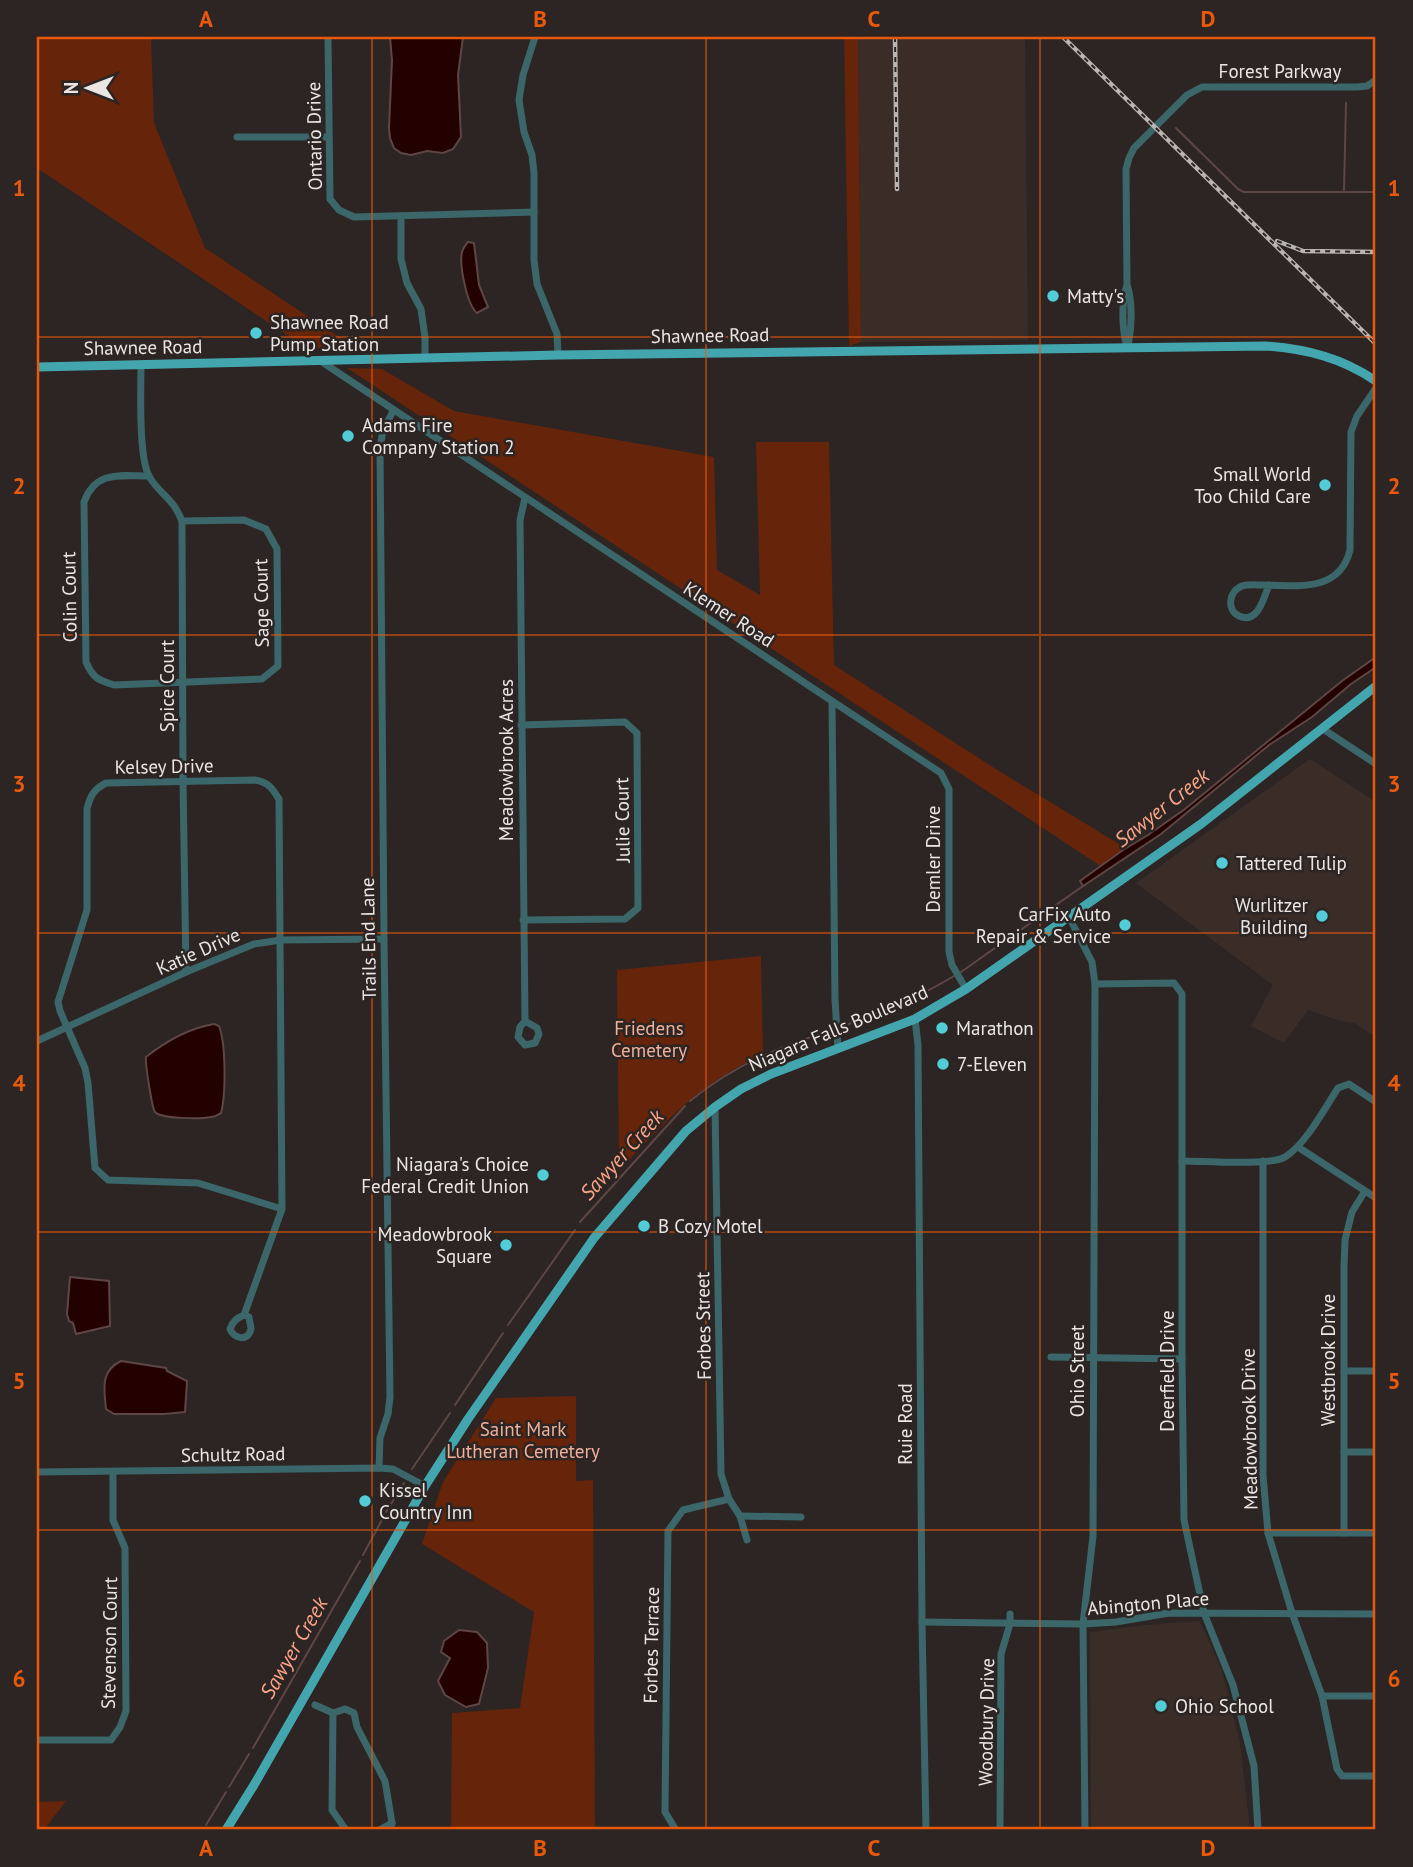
<svg xmlns="http://www.w3.org/2000/svg" width="1413" height="1867" viewBox="0 0 1413 1867" font-family="'PT Sans',sans-serif">
<style>
.built{fill:#3a2d28}
.green{fill:#66240a}
.water{fill:#220100;stroke:#5e4644;stroke-width:2}
.lines{fill:none;stroke-linecap:round;stroke-linejoin:round}
.stream{stroke:#5e4644;stroke-width:2}
.minor{stroke:#3b676a;stroke-width:7}
.major{stroke:#43a6ae;stroke-width:9}
.rail-casing{stroke:#bab5b3;stroke-width:4.5}
.rail{stroke:#2c2523;stroke-width:2;stroke-dasharray:5;stroke-linecap:butt}
.grid{fill:none;stroke:#e8590c;stroke-width:2;stroke-opacity:0.55}
.poi-dot{fill:#52ccd6;stroke:#2c2523;stroke-width:2.5}
.labels{text-anchor:middle;stroke-width:5;stroke-linejoin:round;paint-order:stroke}
.street-label{font-size:19px;fill:#ebe6e4;stroke:#2c2523}
.poi-label{font-size:19px;fill:#ebe6e4;stroke:#2c2523;text-anchor:start}
.park-label{font-size:19px;fill:#f1b09a;stroke:#2c2523}
.water-label{font-size:21px;font-style:italic;fill:#fba588;stroke:#2c2523}
.neatline{fill:none;stroke:#e8590c;stroke-width:2.5}
.grid-label{font-size:23px;text-anchor:middle;font-weight:bold;fill:#e8590c}
</style>
<rect width="100%" height="100%" fill="#2c2523"/>
<g class="built">
<polygon points="858,37 1025,37 1028,340 861,342"/>
<polygon points="1310,759 1376,802 1376,1037 1354,1023 1337,1020 1308,1010 1284,1043 1251,1026 1273,985 1136,883"/>
<polygon points="1200,1621 1222,1671 1240,1742 1250,1830 1091,1830 1090,1632 1145,1625"/>
</g>
<g class="green">
<polygon points="37,37 151,37 154,123 205,248 354,347 308,349 37,168"/>
<polygon points="844,37 858,37 861,342 849,346"/>
<polygon points="347,368 382,369 454,411 714,457 717,570 760,595 756,442 829,442 834,665 999,771 1129,850 1102,867"/>
<path d="M761,956l2,99c-63,27 -98,67 -144,116l-2,-201z"/>
<polygon points="576,1396 576,1481 593,1480 595,1830 451,1830 452,1713 520,1708 534,1612 422,1544 443,1482 496,1398"/>
<polygon points="66,1801 44,1830 37,1830 37,1802"/>
</g>
<g class="water">
<polygon points="390,37 463,37 458,75 461,137 453,149 443,153 427,151 411,155 401,153 394,148 390,138 389,128 392,60"/>
<path d="M468,242l6,1 5,42 9,22 -11,6c-10,-8 -18,-48 -15,-61 1,-4 3,-6 6,-10z"/>
<polygon points="1376,657 1376,667 1351,684 1312,717 1269,745 1161,834 1083,886 1080,881 1123,850 1148,835 1185,809 1342,681"/>
<path d="M214,1024l5,2c7,18 7,68 2,87 -4,2 -6,4 -10,4 -10,2 -50,2 -56,-5 -3,-4 -10,-49 -9,-55 19,-15 44,-29 68,-33z"/>
<polygon points="70,1277 109,1281 110,1326 76,1334 73,1323 69,1321 67,1314"/>
<path d="M121,1361l45,7 1,3 20,10 -2,31 -21,2h-50l-8,-5c-2,-20 -6,-38 15,-48z"/>
<polygon points="459,1630 477,1632 487,1643 488,1668 479,1704 466,1707 445,1695 438,1681 450,1658 441,1652 444,1641"/>
</g>
<g class="lines">
<g class="stream">
<polyline points="1176,128 1238,189 1244,192 1376,192"/>
<polyline points="1344,190 1346,103"/>
<polyline points="961,972 1083,886"/>
<path d="M841,1027c39,-15 77,-29 113,-51"/>
<path d="M690,1101c40,-33 91,-56 141,-70"/>
<polyline points="580,1222 685,1106"/>
<polyline points="508,1325 575,1230"/>
<polyline points="455,1405 503,1333"/>
<polyline points="412,1469 450,1413"/>
<polyline points="386,1512 404,1483"/>
<polyline points="363,1555 383,1518"/>
<polyline points="253,1748 360,1561"/>
<polyline points="229,1787 249,1754"/>
<polyline points="206,1825 226,1792"/>
</g>
<g class="minor">
<polyline points="328,37 330,199 339,210 354,217 534,212"/>
<polyline points="535,37 523,75 519,100 524,132 532,155 534,173 534,260 537,284 557,334 558,355"/>
<polyline points="237,137 329,137"/>
<polyline points="401,216 401,259 407,283 421,309 425,337 425,358"/>
<path d="M1127,346c-5,-14 -6,-46 0,-60"/>
<path d="M1127,348c5,-16 6,-47 0,-63l-1,-116 3,-11 5,-10 53,-53 15,-8h155l10,-1 9,-6"/>
<polyline points="319,360 832,701 835,999 838,1049"/>
<path d="M141,364c0,25 -3,95 9,114 11,17 23,20 32,43l1,260 3,191"/>
<path d="M149,476c-29,0 -53,-6 -65,26l2,160c7,16 12,18 28,23l148,-6 16,-13 -1,-117 -11,-20 -22,-9 -62,1"/>
<polyline points="525,498 520,520 525,1021 520,1027 518,1037 525,1045 535,1043 539,1034 537,1028 525,1021"/>
<path d="M1269,585c-5,12 -11,40 -30,31 -13,-6 -10,-25 3,-30 6,-2 15,-1 22,-1 34,1 76,7 86,-35l1,-118 6,-16 19,-28"/>
<polyline points="832,701 941,773 949,789 949,952 952,965 966,989"/>
<polyline points="521,725 625,722 637,733 638,908 625,919 523,920"/>
<polyline points="1323,729 1376,764"/>
<polyline points="1069,917 1092,962 1095,984 1093,1536 1083,1624 1085,1830"/>
<polyline points="1095,984 1174,983 1182,994 1182,1359 1184,1520 1204,1613 1233,1685 1254,1766 1258,1830"/>
<polyline points="915,1019 918,1045 922,1622 926,1830"/>
<polyline points="37,1041 186,972 254,944 281,940 384,939"/>
<polyline points="715,1107 721,1474 729,1499 740,1516 747,1540"/>
<polyline points="1298,1147 1376,1198"/>
<path d="M1182,1161c21,0 89,5 103,-4 20,-12 40,-49 53,-69l11,-4 27,18"/>
<polyline points="1263,1161 1263,1475 1268,1533 1292,1613 1322,1696 1337,1769 1342,1776 1376,1776"/>
<path d="M244,1315l5,2c0,2 2,9 2,12 -3,13 -17,10 -21,0 3,-8 7,-11 14,-14l38,-106 -3,-410c-7,-11 -11,-17 -24,-19l-149,3c-12,6 -16,13 -19,26v101l-29,92 2,9 25,57 3,15 7,85 13,12 90,3 84,26"/>
<polyline points="1051,1357 1182,1359"/>
<polyline points="1344,1371 1376,1371"/>
<polyline points="1344,1452 1376,1452"/>
<polyline points="379,1468 380,1438 388,1414 390,1397 384,939 380,447 383,431 393,411"/>
<polyline points="37,1472 379,1468 393,1469 425,1486"/>
<polyline points="740,1516 801,1517"/>
<polyline points="1268,1533 1376,1533"/>
<polyline points="1344,1533 1344,1267 1345,1240 1352,1212 1365,1191"/>
<polyline points="922,1622 1083,1624 1116,1622 1169,1613 1376,1614"/>
<polyline points="1322,1696 1376,1696"/>
<polyline points="315,1705 333,1713 345,1709 354,1713 357,1727 385,1781 392,1823 390,1830"/>
<polyline points="333,1713 332,1810 346,1830"/>
<polyline points="37,1740 111,1740 120,1727 126,1711 125,1548 113,1520 113,1472"/>
<polyline points="379,1830 392,1823"/>
<polyline points="676,1830 665,1812 668,1531 683,1510 729,1499"/>
<polyline points="1000,1830 1001,1654 1010,1624 1010,1614"/>
</g>
<g class="major">
<path d="M37,367l521,-12 708,-9c41,3 76,12 110,35"/>
<polyline points="226,1830 254,1785 425,1486 468,1419 594,1238 686,1131 715,1107 741,1089 771,1074 915,1019 966,989 1201,824 1376,686"/>
</g>
<defs>
<g id="rail">
<polyline points="895,37 897,189"/>
<polyline points="1063,37 1376,344"/>
<polyline points="1277,241 1303,251 1376,252"/>
</g>
</defs>
<use href="#rail" class="rail-casing"/>
<use href="#rail" class="rail"/>
</g>
<path class="grid" d="M372,37v1793M706,37v1793M1040,37v1793M37,337h1339M37,635h1339M37,933h1339M37,1232h1339M37,1530h1339"/>
<g class="poi-dot">
<circle cx="1053" cy="296" r="7"/>
<circle cx="256" cy="333" r="7"/>
<circle cx="348" cy="436" r="7"/>
<circle cx="1325" cy="485" r="7"/>
<circle cx="1222" cy="863" r="7"/>
<circle cx="1322" cy="916" r="7"/>
<circle cx="1125" cy="925" r="7"/>
<circle cx="942" cy="1028" r="7"/>
<circle cx="943" cy="1064" r="7"/>
<circle cx="543" cy="1175" r="7"/>
<circle cx="644" cy="1226" r="7"/>
<circle cx="506" cy="1245" r="7"/>
<circle cx="365" cy="1501" r="7"/>
<circle cx="1161" cy="1706" r="7"/>
</g>
<g class="labels">
<g class="street-label">
<text x="1280" y="78">Forest Parkway</text>
<text transform="translate(314 136) rotate(-91)" y="7">Ontario Drive</text>
<text transform="translate(710 335) rotate(-1)" y="7">Shawnee Road</text>
<text transform="translate(143 347) rotate(-1)" y="7">Shawnee Road</text>
<text transform="translate(69 597) rotate(-91)" y="7">Colin Court</text>
<text transform="translate(261 603) rotate(-91)" y="7">Sage Court</text>
<text transform="translate(729 614) rotate(33)" y="7">Klemer Road</text>
<text transform="translate(167 686) rotate(-90)" y="7">Spice Court</text>
<text transform="translate(506 760) rotate(-90)" y="7">Meadowbrook Acres</text>
<text transform="translate(164 766) rotate(-1)" y="7">Kelsey Drive</text>
<text transform="translate(622 820) rotate(-91)" y="7">Julie Court</text>
<text transform="translate(933 859) rotate(-90)" y="7">Demler Drive</text>
<text transform="translate(368 939) rotate(-91)" y="7">Trails End Lane</text>
<text transform="translate(198 951) rotate(-24)" y="7">Katie Drive</text>
<text transform="translate(838 1028) rotate(-23)" y="7">Niagara Falls Boulevard</text>
<text transform="translate(703 1326) rotate(-91)" y="7">Forbes Street</text>
<text transform="translate(1328 1360) rotate(-90)" y="7">Westbrook Drive</text>
<text transform="translate(1077 1371) rotate(-90)" y="7">Ohio Street</text>
<text transform="translate(1167 1371) rotate(-90)" y="7">Deerfield Drive</text>
<text transform="translate(905 1424) rotate(-90)" y="7">Ruie Road</text>
<text transform="translate(1249 1429) rotate(-91)" y="7">Meadowbrook Drive</text>
<text transform="translate(233 1454) rotate(-1)" y="7">Schultz Road</text>
<text transform="translate(1148 1603) rotate(-5)" y="7">Abington Place</text>
<text transform="translate(109 1643) rotate(-89)" y="7">Stevenson Court</text>
<text transform="translate(651 1645) rotate(-89)" y="7">Forbes Terrace</text>
<text transform="translate(986 1722) rotate(-89)" y="7">Woodbury Drive</text>
</g>
<g class="poi-label">
<text x="1067" y="303">Matty's</text>
<text x="270" y="329">Shawnee Road<tspan x="270" dy="22">Pump Station</tspan></text>
<text x="362" y="432">Adams Fire<tspan x="362" dy="22">Company Station 2</tspan></text>
<text x="1311" y="481" text-anchor="end">Small World<tspan x="1311" dy="22">Too Child Care</tspan></text>
<text x="1236" y="870">Tattered Tulip</text>
<text x="1308" y="912" text-anchor="end">Wurlitzer<tspan x="1308" dy="22">Building</tspan></text>
<text x="1111" y="921" text-anchor="end">CarFix Auto<tspan x="1111" dy="22">Repair &amp; Service</tspan></text>
<text x="956" y="1035">Marathon</text>
<text x="957" y="1071">7-Eleven</text>
<text x="529" y="1171" text-anchor="end">Niagara's Choice<tspan x="529" dy="22">Federal Credit Union</tspan></text>
<text x="658" y="1233">B Cozy Motel</text>
<text x="492" y="1241" text-anchor="end">Meadowbrook<tspan x="492" dy="22">Square</tspan></text>
<text x="379" y="1497">Kissel<tspan x="379" dy="22">Country Inn</tspan></text>
<text x="1175" y="1713">Ohio School</text>
</g>
<g class="park-label">
<text x="649" y="1035">Friedens<tspan x="649" dy="22">Cemetery</tspan></text>
<text x="523" y="1436">Saint Mark<tspan x="523" dy="22">Lutheran Cemetery</tspan></text>
</g>
<g class="water-label">
<text transform="translate(1162 808) rotate(-38)" y="7">Sawyer Creek</text>
<text transform="translate(622 1155) rotate(-48)" y="7">Sawyer Creek</text>
<text transform="translate(294 1648) rotate(-60)" y="7">Sawyer Creek</text>
</g>
</g>
<rect width="1413" height="1867" fill="none" stroke="#2c2523" stroke-width="77"/>
<g transform="translate(88 88) rotate(270)" stroke="#2c2523" stroke-width="5" paint-order="stroke">
<path d="M0-5L12 26L0 18L-12 26Z" fill="#ebe6e4"/>
<text y="-10" font-size="19" font-weight="bold" text-anchor="middle" fill="#ebe6e4">N</text>
</g>
<rect x="38" y="38" width="1336" height="1790" class="neatline"/>
<g class="grid-label">
<text x="206" y="27">A</text>
<text x="540" y="27">B</text>
<text x="874" y="27">C</text>
<text x="1208" y="27">D</text>
<text x="19" y="196">1</text>
<text x="1394" y="196">1</text>
<text x="19" y="494">2</text>
<text x="1394" y="494">2</text>
<text x="19" y="792">3</text>
<text x="1394" y="792">3</text>
<text x="19" y="1091">4</text>
<text x="1394" y="1091">4</text>
<text x="19" y="1389">5</text>
<text x="1394" y="1389">5</text>
<text x="19" y="1687">6</text>
<text x="1394" y="1687">6</text>
<text x="206" y="1856">A</text>
<text x="540" y="1856">B</text>
<text x="874" y="1856">C</text>
<text x="1208" y="1856">D</text>
</g>
</svg>
